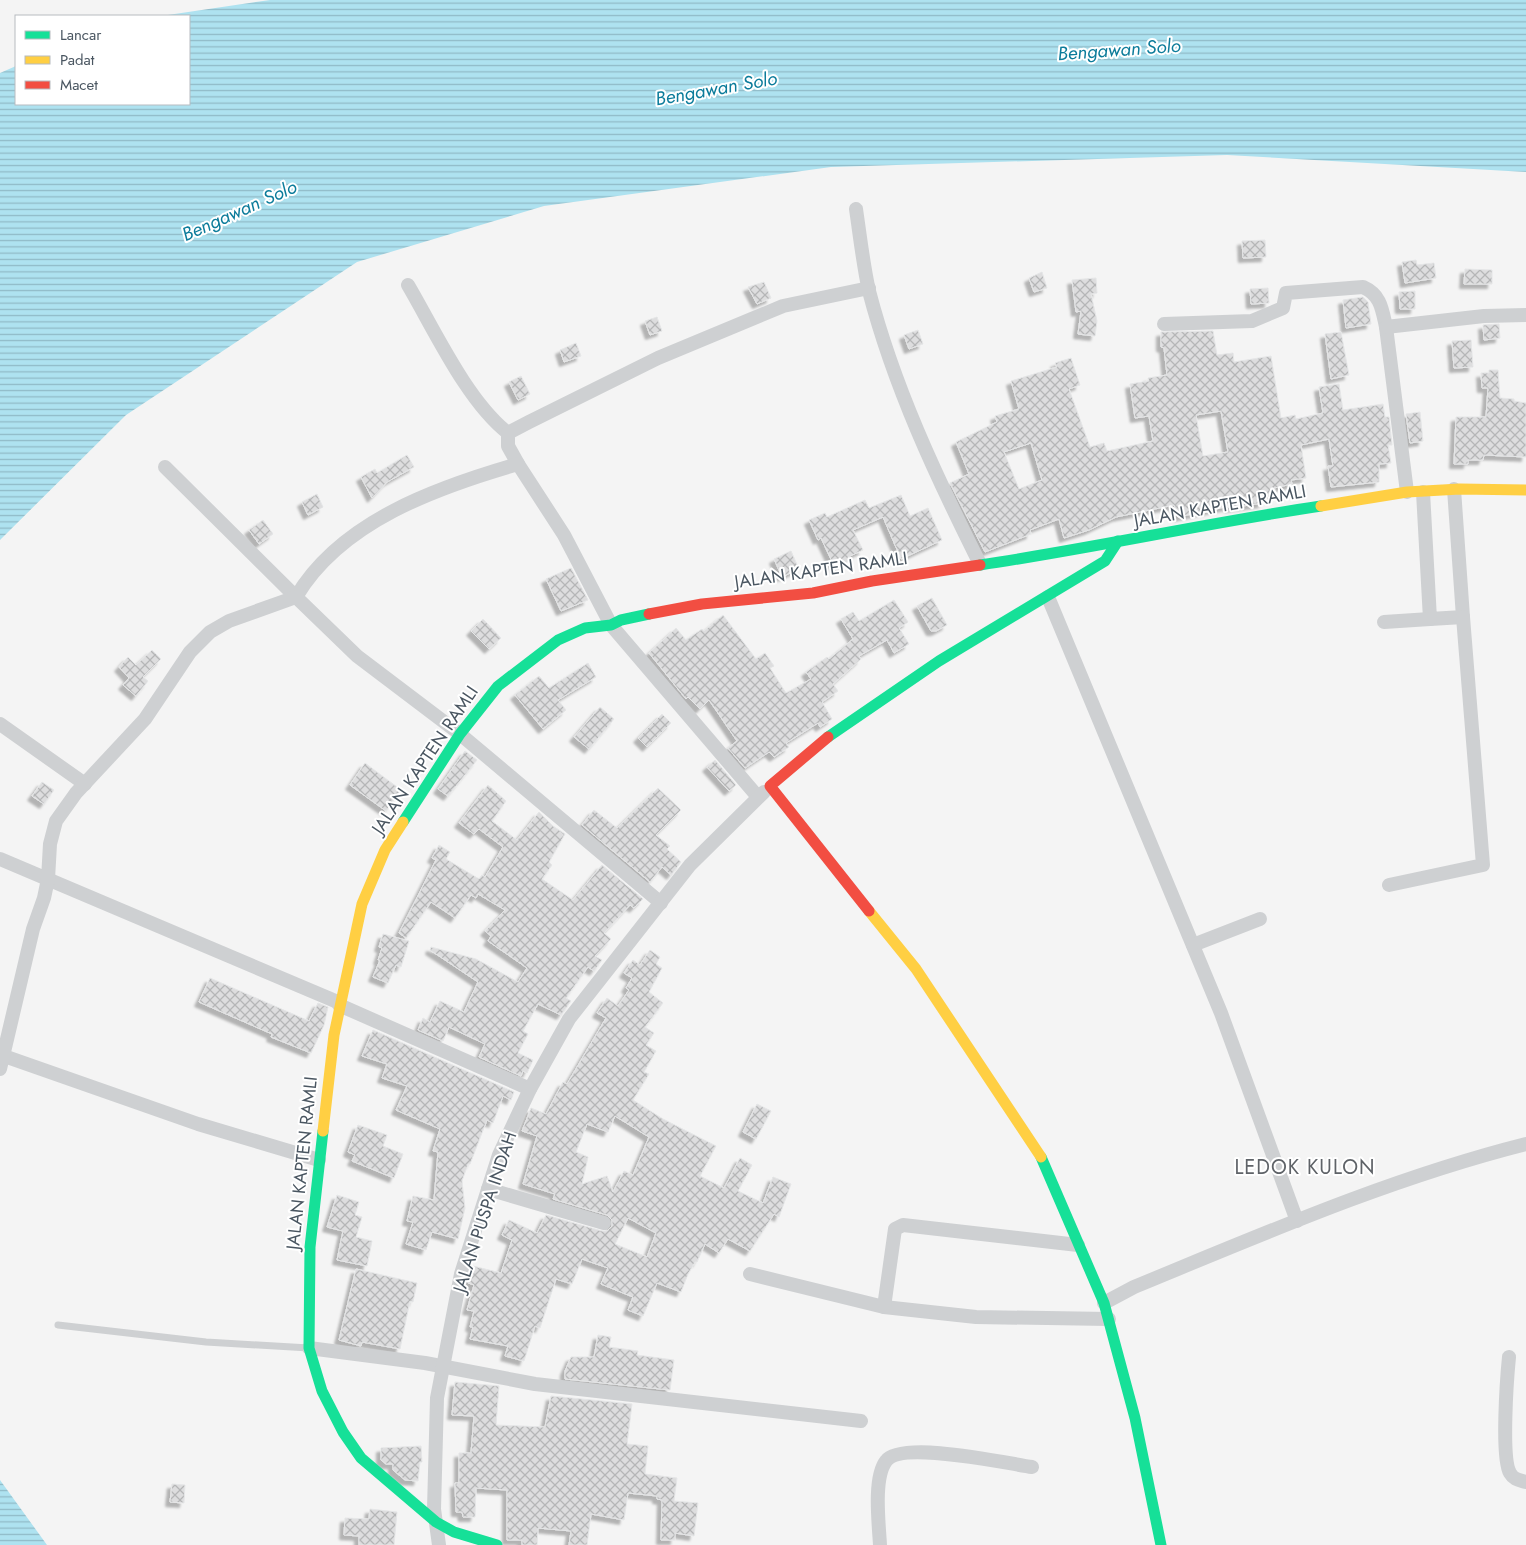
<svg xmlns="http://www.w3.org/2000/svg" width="1526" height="1545" viewBox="0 0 1526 1545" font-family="Jost,sans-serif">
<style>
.water{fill:url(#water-rules)}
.building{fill:url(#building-cross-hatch);stroke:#e5e6e7;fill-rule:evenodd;filter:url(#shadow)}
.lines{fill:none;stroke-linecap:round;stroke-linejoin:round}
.lane{stroke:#ced0d2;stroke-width:7}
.street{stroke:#ced0d2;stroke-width:14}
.fast{stroke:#16e098;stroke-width:11}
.slow{stroke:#ffcf43;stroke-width:11}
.jam{stroke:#f24e42;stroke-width:11}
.labels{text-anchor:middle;stroke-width:4;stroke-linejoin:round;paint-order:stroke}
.street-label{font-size:18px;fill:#4a5661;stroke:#fff}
.water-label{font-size:19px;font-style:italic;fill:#0c7c9b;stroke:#fff}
.quarter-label{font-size:20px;letter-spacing:1px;fill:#5f6368;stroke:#fff}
</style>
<defs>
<pattern id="water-rules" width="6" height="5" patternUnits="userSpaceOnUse" patternTransform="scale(1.25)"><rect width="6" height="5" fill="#aee2f0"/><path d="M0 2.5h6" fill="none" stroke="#90bac6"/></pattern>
<pattern id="building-cross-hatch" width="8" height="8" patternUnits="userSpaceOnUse" patternTransform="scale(1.25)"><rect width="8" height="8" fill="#ddddde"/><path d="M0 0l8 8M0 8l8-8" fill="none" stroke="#b5b6b7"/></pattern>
<filter id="shadow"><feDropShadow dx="-4.5" dy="4.5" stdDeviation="1" flood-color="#0004"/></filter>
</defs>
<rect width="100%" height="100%" fill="#f4f4f4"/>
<g class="water">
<polygon points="270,0 1526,0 1526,172 1227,155 831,167 544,206 357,262 126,415 0,540 0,73 16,66 16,104 189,104 189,16 161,16"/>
<polygon points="0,1480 47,1545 0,1545"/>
</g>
<g class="building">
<polygon points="1265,240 1266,257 1243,258 1242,241"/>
<polygon points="1416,260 1417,265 1434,263 1436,278 1405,283 1402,262"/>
<polygon points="1465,269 1492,270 1492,284 1464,284"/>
<polygon points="1042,272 1047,288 1034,292 1029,278"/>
<polygon points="1096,278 1097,293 1091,294 1097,321 1095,336 1078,334 1081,311 1076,312 1072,280"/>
<polygon points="764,282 771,298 757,304 748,287"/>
<polygon points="1268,288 1269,303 1251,304 1250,289"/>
<polygon points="1415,291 1415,309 1400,309 1399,292"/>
<polygon points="1363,297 1368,302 1371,324 1346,328 1343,300"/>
<polygon points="657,317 662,331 650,335 645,321"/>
<polygon points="1499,324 1500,338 1484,340 1483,325"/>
<polygon points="918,330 923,344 909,349 904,335"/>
<path d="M1213,331l4,24 16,-2 1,9 37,-6 10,62 14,-3 1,4 27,-6 -4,-26 20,-3 4,26 40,-6 2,13h4l3,28h-4l3,18 -12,1v18l-48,5 -3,-21h5l-4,-27 -28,6 5,33 -15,2 1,4 -18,4 2,5 -14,3 1,7 -34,5v-2l-51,11 -4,-12 -58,12 -27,13 -25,8 -5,-19 -29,11 1,4 -46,18 -35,-69 19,-9 -13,-32 41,-20 -2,-6 24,-7 -8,-28 46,-14 -2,-4 16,-5 9,27 -11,4 21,58 14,-4 3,8 46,-10 -4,-25 -14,2 -5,-34 19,-3 -1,-3 19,-3 -3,-27 -3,-1v-15zM1221,411l7,41 -25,4 -7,-41zM1031,443l11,37 -23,9 -15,-37z"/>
<polygon points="1341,332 1349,375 1331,379 1325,334"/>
<polygon points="1471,340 1473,367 1454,368 1452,341"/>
<polygon points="576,343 581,356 564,362 560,350"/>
<polygon points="1489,370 1498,370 1500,398 1514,399 1514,401 1526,403 1526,457 1484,455 1483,460 1468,460 1468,464 1454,464 1456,417 1486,417 1488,388 1482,388 1481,373 1489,373"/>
<polygon points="521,376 530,394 518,400 509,382"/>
<polygon points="1420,412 1423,441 1410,443 1406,414"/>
<polygon points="407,455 414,467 387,482 372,498 361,477 375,469 377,473"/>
<polygon points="317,494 323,507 308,515 302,502"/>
<polygon points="901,495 910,516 928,508 942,540 901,559 883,517 853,530 863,550 848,557 849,561 835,568 821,538 818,540 809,520 825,513 827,517 865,500 869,508"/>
<polygon points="263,520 273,534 259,544 249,530"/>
<polygon points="791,551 799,569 782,577 774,559"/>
<polygon points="571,568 588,600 561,611 546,579"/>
<polygon points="932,598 947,625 936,631 931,631 917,606"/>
<polygon points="894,600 908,622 899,628 909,644 894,653 887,640 859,656 861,659 833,684 838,691 822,702 832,719 820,727 818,723 786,743 789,747 774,757 769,752 745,768 728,748 737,741 709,700 700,709 688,697 686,699 649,653 676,628 686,640 702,629 704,631 723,615 756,659 765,653 774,666 770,668 786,693 811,679 806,672 827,657 829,659 853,639 841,619 853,612 859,621"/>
<polygon points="483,619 501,638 489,649 471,631"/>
<polygon points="152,650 161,659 143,677 148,681 136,696 123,685 129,678 119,667 128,657 136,665"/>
<polygon points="588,663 596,677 558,700 566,710 543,729 515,695 539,676 549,688"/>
<polygon points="600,707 614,719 589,749 574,737"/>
<polygon points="662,714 671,723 647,747 638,738"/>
<polygon points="465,751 477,760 448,796 438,789"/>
<polygon points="715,760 736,785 729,791 707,767"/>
<polygon points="365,763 401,790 386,811 350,785"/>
<polygon points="42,782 54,790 44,804 32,796"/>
<polygon points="488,785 506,801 492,821 517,840 539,812 553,826 565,834 549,862 552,865 542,879 573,900 602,865 643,899 634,908 630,905 604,933 611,939 595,956 602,960 594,971 588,967 566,998 571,1001 561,1015 538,1004 523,1031 528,1034 518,1053 533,1060 527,1073 523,1071 521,1076 479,1057 485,1044 449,1027 443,1041 418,1030 423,1018 430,1022 440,1001 464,1012 478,982 430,950 431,947 476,959 518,982 527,968 488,941 491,936 485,931 505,910 478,894 476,898 471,895 455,918 431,902 406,938 399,933 436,860 432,858 439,845 450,852 446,859 479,879 482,875 485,877 503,847 479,829 474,834 459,823"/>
<polygon points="658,788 681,810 656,835 670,846 667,849 681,862 671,875 662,867 650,882 582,825 594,810 617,828"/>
<polygon points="383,934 409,941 401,967 396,965 388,983 373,977 380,960 378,960 382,948 379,947"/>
<path d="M650,950l10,7 -4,7 6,4 -13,24 14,11 -18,24 9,6 -8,12 10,6 -12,21 5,2 -16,26 30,19 53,27 -16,30 24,12 16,-30 12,7 -14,26 25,12 10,-26 18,7 -12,33 -5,-3 -24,37 -22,-12 -9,14 -14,-9 -8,18h-2l-7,12 -7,18 -24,-9 -14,33 -15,-6 5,-13 -32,-13 7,-16 -26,-9 -10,25 -16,-5 -16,49 -5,-2 -11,35 -19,-5 3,-10 -38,-7 3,-12h-3l4,-16 -7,-1 7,-25 -6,-2 5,-17 28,7 11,-33 -10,-5 7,-15 28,13 9,-18 56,16h5l5,-5v-6l-5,-5 -54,-16 2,-5 -32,-10 14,-48 -15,-5 9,-23 15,6 17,-32 4,2 39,-66 -9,-5 10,-15 11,8 11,-16 -3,-2 6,-10 -8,-5 9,-13 7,5zM615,1116l34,21 -16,38 -9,-4 -11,21 -6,-16 -25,8 6,-27 -12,-5 11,-28 21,8zM628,1218l28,15 -9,24 -32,-13z"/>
<polygon points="210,978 309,1021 318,1003 328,1007 324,1025 311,1053 271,1037 272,1034 199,1002"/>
<polygon points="373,1030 514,1092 511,1100 503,1096 493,1123 487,1120 470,1164 468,1164 462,1181 465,1208 458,1239 432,1232 426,1250 406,1244 413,1222 407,1221 413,1196 434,1200 438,1152 433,1151 440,1129 396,1110 407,1086 382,1078 387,1064 362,1056"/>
<polygon points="757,1104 771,1111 756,1139 743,1132"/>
<polygon points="358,1125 387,1135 383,1146 403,1154 394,1178 352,1161 355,1155 348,1152"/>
<polygon points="337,1195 359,1202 355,1215 362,1217 356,1237 372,1241 367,1266 337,1260 343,1231 327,1227"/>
<polygon points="356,1269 417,1283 413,1302 410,1301 400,1349 362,1342 361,1346 339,1340"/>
<polygon points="598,1335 611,1337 609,1347 638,1351 637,1355 674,1360 670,1390 565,1379 565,1371 571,1357 594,1357"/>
<polygon points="455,1382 499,1386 496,1425 545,1427 551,1396 632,1404 627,1444 648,1446 645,1474 677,1478 674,1501 698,1503 694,1536 675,1533 675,1540 661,1540 662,1500 657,1499 657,1496 628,1493 624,1520 591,1514 587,1545 569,1545 571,1531 538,1528 537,1545 522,1545 522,1540 507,1540 507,1490 476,1488 475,1517 463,1517 462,1512 456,1512 455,1483 459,1483 459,1453 471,1453 474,1416 452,1415"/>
<polygon points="421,1446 422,1462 420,1462 418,1481 405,1480 393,1470 393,1464 386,1464 381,1460 381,1448"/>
<polygon points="172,1484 185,1485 184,1503 170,1502"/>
<polygon points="370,1509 397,1512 394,1545 359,1545 359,1536 344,1535 345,1518 369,1519"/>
</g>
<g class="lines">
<polyline class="lane" points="58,1325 206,1342 309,1348"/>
<g class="street">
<path d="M856,209c4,27 7,55 13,82 25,96 67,185 111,273"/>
<path d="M408,285c27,46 59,116 100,148"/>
<path d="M1164,324l88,-3 31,-13 3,-15 77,-6c18,8 19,22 23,40l21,165"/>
<polyline points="1386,327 1484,316 1526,315"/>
<polyline points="518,464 508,446 508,433 529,422 658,358 783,306 869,288"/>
<path d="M165,467l131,130c45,-76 142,-110 222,-133l46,71 47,90 147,172"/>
<polyline points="1423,492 1430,619 1463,617 1454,489"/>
<polyline points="1048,597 1221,1013 1297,1221"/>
<polyline points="1384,622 1430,619"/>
<polyline points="0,724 85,784"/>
<polyline points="0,859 340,1003"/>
<polyline points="1389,885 1483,865 1463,617"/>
<polyline points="1193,945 1260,919"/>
<polyline points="339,1005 530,1089"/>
<polyline points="4,1056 198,1124 319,1160"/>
<polyline points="0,1069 33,929 44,898 48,879 50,844 56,821 76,793 145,719 190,652 210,632 229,621 296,597 357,656 460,734 661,903"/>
<polyline points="488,1189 604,1223"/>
<polyline points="750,1274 884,1307 976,1317 1109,1319"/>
<path d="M1104,1303l30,-16c129,-53 257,-109 392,-143"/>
<polyline points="884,1307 895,1229 903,1225 1078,1245"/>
<polyline points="309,1348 425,1363 535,1384 861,1421"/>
<path d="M1509,1357c-2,20 -8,101 1,116 4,7 9,7 16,9"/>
<polyline points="439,1545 434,1509 437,1398 461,1274 499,1155 530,1089 569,1019 690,865 764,792"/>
<path d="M880,1545c-1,-20 -7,-67 6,-84 15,-21 119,2 146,6"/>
</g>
<g class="fast">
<path d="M980,565c114,-17 227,-42 341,-59"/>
<polyline points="828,737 939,661 1105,561 1118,541"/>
<polyline points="403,822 460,734 498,686 558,640 585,628 611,625 621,620 649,614"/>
<polyline points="323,1131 310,1247 309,1348 322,1391 343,1432 361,1458 436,1522 454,1532 497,1545"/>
<polyline points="1041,1157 1104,1303 1135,1418 1161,1545"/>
</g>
<g class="slow">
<polyline points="1321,506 1407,492 1460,489 1526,490"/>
<polyline points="869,911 916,969 1041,1157"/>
<polyline points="323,1131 334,1035 362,904 385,850 403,822"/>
</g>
<g class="jam">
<polyline points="649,614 702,604 813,593 872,581 980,565"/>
<polyline points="828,737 770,786 869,911"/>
</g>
</g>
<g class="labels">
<g class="street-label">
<text transform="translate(1220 506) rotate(-10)" y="6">JALAN KAPTEN RAMLI</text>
<text transform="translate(821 570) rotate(-8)" y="6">JALAN KAPTEN RAMLI</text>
<text transform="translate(425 760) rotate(-56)" y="6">JALAN KAPTEN RAMLI</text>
<text transform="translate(302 1163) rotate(-84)" y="6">JALAN KAPTEN RAMLI</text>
<text transform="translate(485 1212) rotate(-72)" y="6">JALAN PUSPA INDAH</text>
</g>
<g class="water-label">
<text transform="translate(1119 49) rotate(-4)" y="7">Bengawan Solo</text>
<text transform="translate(716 88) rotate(-10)" y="7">Bengawan Solo</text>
<text transform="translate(239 210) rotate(-24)" y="7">Bengawan Solo</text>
</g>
<g class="quarter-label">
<text x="1305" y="1174">LEDOK KULON</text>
</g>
</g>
<rect x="15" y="15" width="175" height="90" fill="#ffffff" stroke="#b7bbc0"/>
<rect x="25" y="31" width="25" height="8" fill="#16e098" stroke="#b7bbc0"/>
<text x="60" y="40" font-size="15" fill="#4a5661">Lancar</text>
<rect x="25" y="56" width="25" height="8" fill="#ffcf43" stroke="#b7bbc0"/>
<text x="60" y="65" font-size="15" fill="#4a5661">Padat</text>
<rect x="25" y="81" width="25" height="8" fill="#f24e42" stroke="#b7bbc0"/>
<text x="60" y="90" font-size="15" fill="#4a5661">Macet</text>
</svg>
